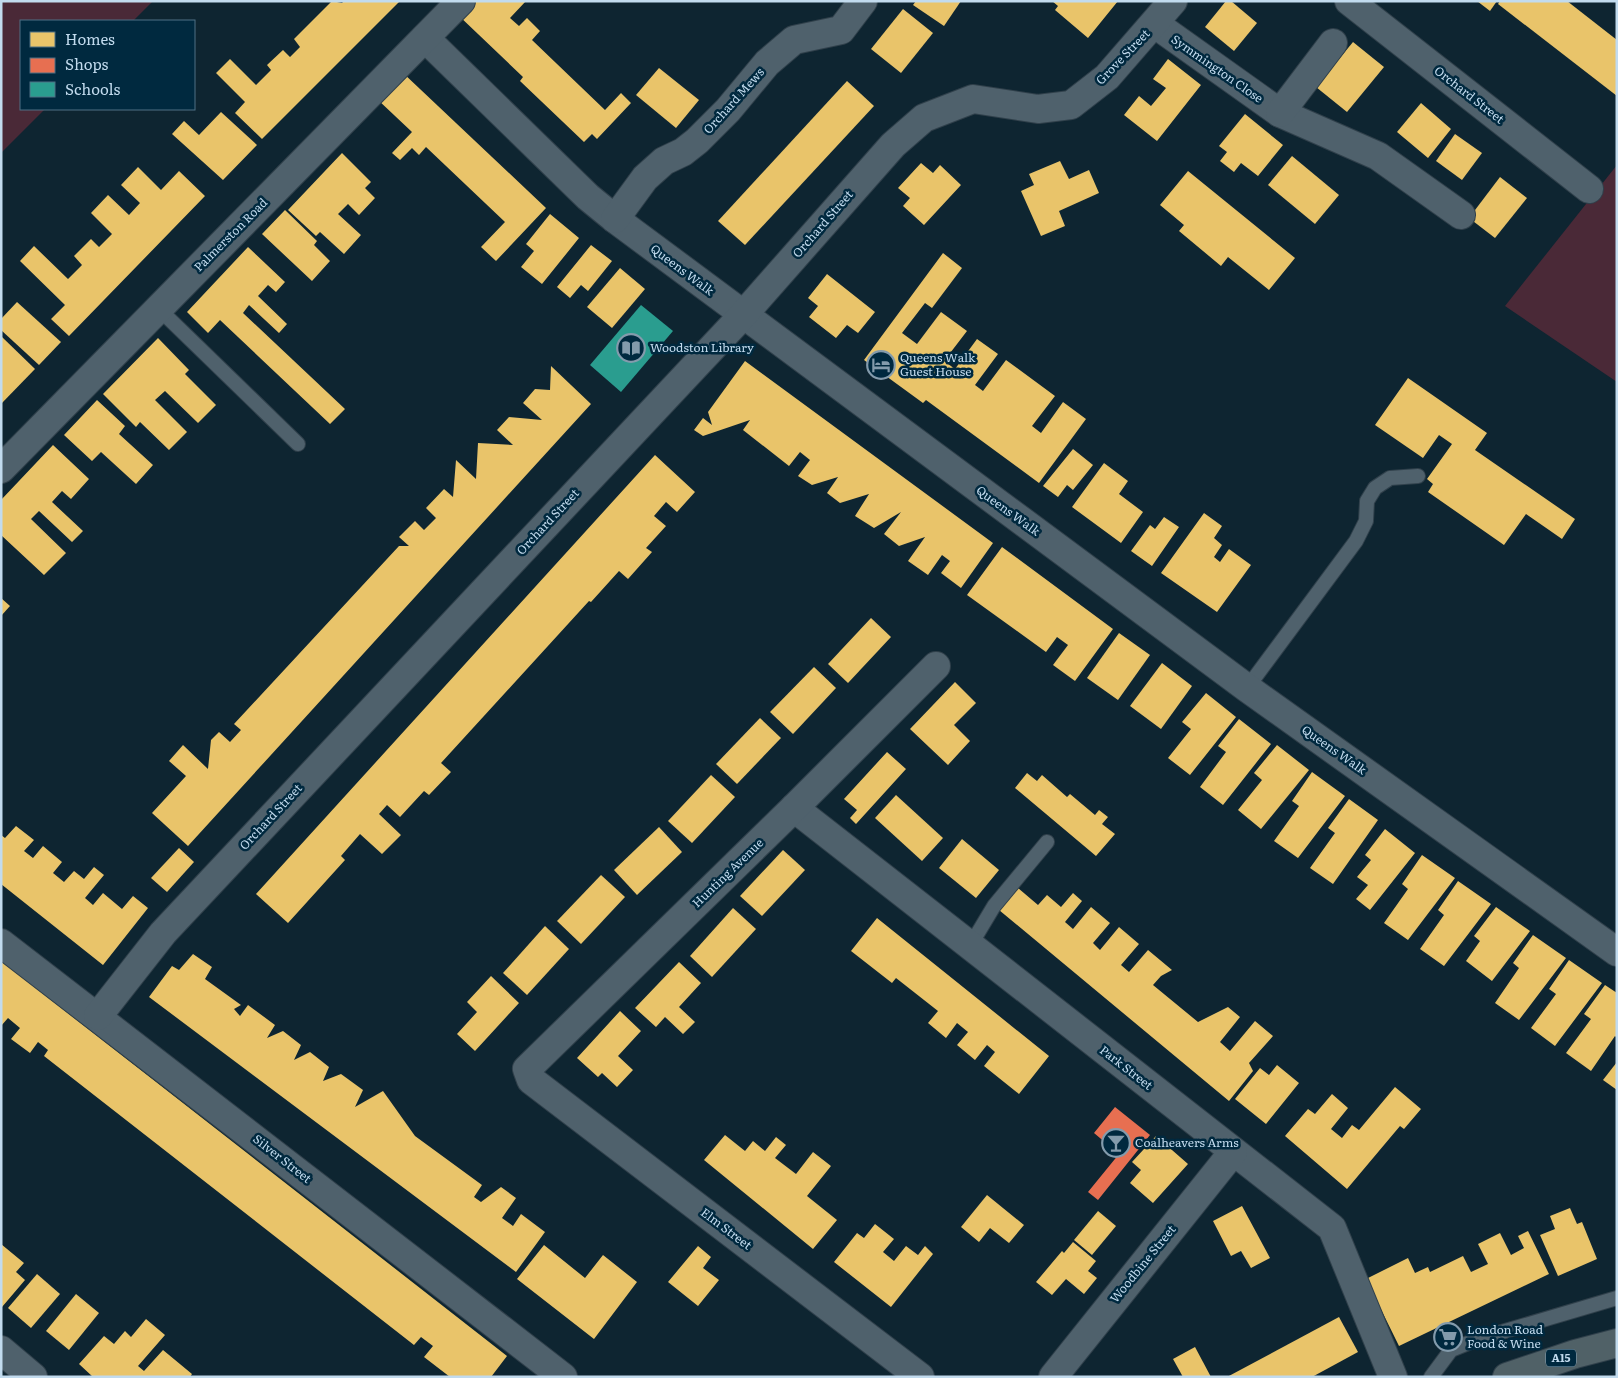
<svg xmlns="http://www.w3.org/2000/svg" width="1618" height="1378" viewBox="0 0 1618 1378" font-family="Literata,serif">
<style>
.green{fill:#4a2937}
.homes{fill:#e9c46a}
.shops{fill:#e76f51}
.schools{fill:#2a9d8f}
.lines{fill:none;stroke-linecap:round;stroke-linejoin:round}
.lane-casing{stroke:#30404b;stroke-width:16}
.street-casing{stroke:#30404b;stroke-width:30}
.primary-casing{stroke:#30404b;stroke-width:30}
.lane{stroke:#4f616c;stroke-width:14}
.street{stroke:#4f616c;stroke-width:28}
.primary{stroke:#506167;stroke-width:28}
.labels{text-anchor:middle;stroke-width:5;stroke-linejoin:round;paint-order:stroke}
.shield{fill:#00293f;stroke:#88a6ba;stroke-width:1}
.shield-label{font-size:11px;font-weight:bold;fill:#c2dbee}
.street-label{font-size:12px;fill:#c2dbee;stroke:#00293f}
.poi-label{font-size:12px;fill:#c2dbee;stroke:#00293f;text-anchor:start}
</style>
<rect width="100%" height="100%" fill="#0e2531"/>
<g class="green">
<polygon points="1,1 153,1 133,21 21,21 21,109 45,109 1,153"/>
<polygon points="1617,165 1617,382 1505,306"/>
</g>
<g class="homes">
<polygon points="332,1 342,3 344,1 400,1 262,139 235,113 245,102 216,73 230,59 256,85 271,70 267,65 283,50 290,57 300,47 294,39"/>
<polygon points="470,1 526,1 510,18 519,26 527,18 540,31 532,40 605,110 621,93 631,103 597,139 592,134 584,142 520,81 523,77 457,14"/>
<polygon points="916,1 961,1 944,26 913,5"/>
<polygon points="1052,1 1118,1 1088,38 1055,10 1058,6"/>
<polygon points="1226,1 1231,1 1257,23 1234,51 1205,27"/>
<polygon points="1477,1 1497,1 1490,11"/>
<polygon points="1500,1 1567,1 1617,40 1617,96 1498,4"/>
<polygon points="903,9 933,33 901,73 871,49"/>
<polygon points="1353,42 1384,67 1347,112 1316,87"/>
<polygon points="1168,59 1201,85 1157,141 1124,115 1139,96 1151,106 1166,88 1153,79"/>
<polygon points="659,68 699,100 676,128 636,95"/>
<polygon points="402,72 546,208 496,261 481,247 505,222 426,147 419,155 412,148 400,160 392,153 412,132 377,99"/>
<polygon points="847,81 874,106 745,245 718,221"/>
<polygon points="1421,103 1451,129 1428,158 1397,132"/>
<polygon points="221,112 257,145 223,180 172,134 184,121 199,135"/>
<polygon points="1245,114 1283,145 1258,176 1241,163 1234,172 1220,161 1227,152 1219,146"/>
<polygon points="1455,134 1482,153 1462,180 1436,161"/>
<polygon points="342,153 371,182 365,188 375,198 359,215 348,204 338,214 361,235 344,254 320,232 316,236 288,210"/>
<polygon points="1292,156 1339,195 1315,224 1268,185"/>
<polygon points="1060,161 1069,179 1089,170 1099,193 1059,211 1065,226 1041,236 1021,191 1034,185 1029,174"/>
<polygon points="921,163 933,173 940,165 961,185 924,225 903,206 910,198 898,188"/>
<polygon points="138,167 161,190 179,171 205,196 69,336 51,319 65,305 20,261 34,246 68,279 82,265 74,256 91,239 99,247 112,234 91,213 108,195 129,215 140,203 121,185"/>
<polygon points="1188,171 1295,258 1269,290 1228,257 1221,266 1179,231 1184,225 1160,205"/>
<polygon points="1500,177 1527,198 1495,238 1469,218"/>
<polygon points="285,210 317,241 314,245 330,261 312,281 262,234"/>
<polygon points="550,214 579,238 542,284 521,267 534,251 526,244"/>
<polygon points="591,245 612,261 588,291 581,285 570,298 557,287"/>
<polygon points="248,247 285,282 276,292 268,285 258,296 287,324 279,333 249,305 243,313 345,409 330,424 220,320 208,333 187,312"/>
<polygon points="943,253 962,268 932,308 925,303 902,333 917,344 941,312 967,331 944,361 955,369 977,339 998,354 975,385 983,391 1006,360 1055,396 1032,426 1041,433 1063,402 1086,419 1039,483 926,400 923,403 864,360"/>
<polygon points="620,268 645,289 612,328 587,307"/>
<polygon points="827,274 875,312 858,333 847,325 836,338 809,317 818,306 808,298"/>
<polygon points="17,302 61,342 39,365 1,330 1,319"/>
<polygon points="1,336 35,369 1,404"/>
<polygon points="158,338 189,370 185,374 216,405 198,423 165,391 155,400 187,432 169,450 140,422 136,427 103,394"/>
<polygon points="745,361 993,543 961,588 941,573 950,561 942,555 928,575 908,561 925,537 899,546 884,534 901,512 874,528 855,516 869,494 840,503 827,493 838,477 812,485 798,476 810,460 800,452 789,466 743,430 750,420 703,436 694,430 703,418 712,425 708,412"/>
<polygon points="551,366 591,404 188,846 152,813 186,776 169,761 183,745 208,769 211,740 219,732 230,742 241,730 234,724 399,546 409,546 399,537 415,521 424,530 436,518 426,508 444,489 453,497 456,460 476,479 478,443 513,445 497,430 509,417 542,420 523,403 535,389 550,390"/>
<polygon points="1408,378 1487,433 1475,450 1575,519 1562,539 1526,514 1504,545 1428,492 1433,484 1427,479 1452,444 1439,435 1423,458 1375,425"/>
<polygon points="97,400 125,426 119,434 153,465 136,484 101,452 92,461 64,435"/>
<polygon points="53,445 89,479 71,499 62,491 52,502 83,531 72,542 39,511 31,519 66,553 44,575 1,535 1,500"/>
<polygon points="1073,449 1093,465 1073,490 1067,485 1058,497 1043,486"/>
<polygon points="655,455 695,492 677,512 666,502 654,516 666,526 646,548 652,552 628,579 619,571 591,602 589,601 441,763 451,772 429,795 424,791 400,817 387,805 379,814 401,835 382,854 360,834 341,856 345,860 288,923 256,894"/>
<polygon points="1104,463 1128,481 1119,494 1143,512 1121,543 1072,507"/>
<polygon points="1204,513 1222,526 1214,538 1222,545 1214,557 1220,562 1229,549 1251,565 1217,612 1161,573"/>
<polygon points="1164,517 1179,527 1152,566 1131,551 1150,525 1155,529"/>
<polygon points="1002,547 1113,629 1075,681 1053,665 1068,645 1057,637 1046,652 967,595"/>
<polygon points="1,598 10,606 1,616"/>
<polygon points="871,618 891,637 848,683 828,664"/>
<polygon points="1119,633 1150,655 1118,700 1087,678"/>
<polygon points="1162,663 1192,686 1161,729 1130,706"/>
<polygon points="814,667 836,688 793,734 770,712"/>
<polygon points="955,682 976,703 954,725 970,741 948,765 910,729"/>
<polygon points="1206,693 1236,717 1190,775 1168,758 1191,729 1182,722"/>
<polygon points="760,718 781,738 737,784 716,764"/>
<polygon points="1239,719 1271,744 1223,805 1200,787 1226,752 1218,746"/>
<polygon points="1277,745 1309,770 1261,829 1238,810 1262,780 1254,773"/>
<polygon points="887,752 906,769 856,824 850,818 857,810 844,799"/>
<polygon points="1312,772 1345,796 1298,858 1274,841 1299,806 1292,801"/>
<polygon points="1027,773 1037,781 1042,775 1067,797 1070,794 1095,815 1099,810 1108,817 1102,824 1115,834 1096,856 1015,788"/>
<polygon points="711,775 735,797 692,843 668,821"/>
<polygon points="896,795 943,838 922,861 875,818"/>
<polygon points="1349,799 1378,820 1333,884 1310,868 1335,833 1328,828"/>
<polygon points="16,826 34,840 24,851 33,858 43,846 62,862 53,873 64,882 74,871 84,879 94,867 104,875 85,898 93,905 103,893 122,909 133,896 148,908 103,965 1,884 1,835 5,838"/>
<polygon points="659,827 682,852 637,895 614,870"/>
<polygon points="1385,829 1415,853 1370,910 1356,899 1368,885 1357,877 1371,860 1365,855"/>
<polygon points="962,839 999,870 976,898 939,868"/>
<polygon points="179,848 194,862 167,892 151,878"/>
<polygon points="783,850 805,870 762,916 740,896"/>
<polygon points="1422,855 1455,878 1408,940 1384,923 1408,889 1402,884"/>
<polygon points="601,875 625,897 581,944 557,921"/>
<polygon points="1458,881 1491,904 1444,966 1420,949 1444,915 1438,910"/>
<polygon points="1018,888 1038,905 1047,895 1061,907 1073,893 1082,901 1065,922 1073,929 1091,907 1110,923 1093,943 1100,950 1119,927 1139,944 1121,965 1129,972 1148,950 1172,970 1161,976 1153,985 1198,1022 1228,1007 1240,1017 1220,1042 1230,1051 1255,1021 1273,1036 1249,1063 1253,1071 1229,1101 999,910"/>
<polygon points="1496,907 1530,931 1492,981 1466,961 1480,941 1474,936"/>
<polygon points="733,908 756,929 712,977 690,956"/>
<polygon points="877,918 1049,1056 1019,1094 984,1066 995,1052 987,1045 975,1060 957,1045 968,1032 957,1023 946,1038 928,1023 938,1011 896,978 892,983 851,951"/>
<polygon points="545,926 569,949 527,995 503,973"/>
<polygon points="1533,935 1566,958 1519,1020 1495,1003 1519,968 1513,963"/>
<polygon points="193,954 212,967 205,979 241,1005 234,1009 240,1016 248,1005 275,1025 267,1038 283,1031 301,1045 294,1060 310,1052 329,1067 323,1081 341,1074 363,1090 355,1107 383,1091 415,1136 482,1185 474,1197 481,1202 501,1187 516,1198 502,1218 513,1226 521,1214 545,1232 516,1272 149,997 172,966 179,970"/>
<polygon points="1569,960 1602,983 1555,1046 1531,1028 1556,994 1549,989"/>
<polygon points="1,961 507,1356 491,1377 450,1377 424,1357 433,1346 421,1337 414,1345 44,1056 48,1050 38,1042 30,1053 11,1039 20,1028 8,1018 1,1026"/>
<polygon points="679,962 701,983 679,1007 695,1022 683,1034 665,1017 656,1027 635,1008"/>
<polygon points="491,976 519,1003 475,1051 457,1034 477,1012 467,1002"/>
<polygon points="1605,985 1617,993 1617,1038 1615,1036 1591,1071 1566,1053 1591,1019 1584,1014"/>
<polygon points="620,1011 641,1031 618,1056 633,1070 617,1087 602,1073 598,1077 577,1058"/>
<polygon points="1617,1062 1617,1090 1603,1080"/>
<polygon points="1277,1065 1299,1083 1266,1124 1235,1099 1260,1068 1269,1075"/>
<polygon points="1395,1087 1421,1109 1404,1129 1400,1126 1347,1189 1285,1136 1308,1109 1315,1114 1332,1094 1348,1108 1331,1129 1342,1138 1352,1125 1359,1130"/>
<polygon points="725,1135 745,1151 753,1141 765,1151 776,1137 786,1145 775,1158 796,1174 813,1152 831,1166 807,1196 837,1220 813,1249 704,1160"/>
<polygon points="1156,1136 1188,1164 1153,1203 1130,1183 1141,1170 1132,1162"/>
<polygon points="987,1195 1024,1225 1009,1243 990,1228 979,1242 961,1227"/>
<polygon points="1242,1206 1270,1258 1251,1268 1241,1251 1231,1256 1213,1221"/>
<polygon points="1570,1208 1577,1224 1582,1222 1597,1259 1558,1276 1540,1235 1555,1229 1550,1216"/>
<polygon points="1098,1211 1116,1226 1092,1255 1074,1240"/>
<polygon points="875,1224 894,1239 883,1252 894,1261 906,1246 918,1255 925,1246 933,1254 891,1307 834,1262 857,1233 864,1238"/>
<polygon points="1528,1231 1549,1274 1399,1346 1366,1279 1408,1258 1415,1273 1428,1267 1430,1272 1463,1256 1471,1272 1488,1264 1478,1244 1500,1233 1511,1255 1524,1248 1518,1236"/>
<polygon points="1073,1242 1096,1261 1088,1271 1097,1278 1084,1294 1066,1279 1052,1295 1036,1282 1062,1251 1064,1253"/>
<polygon points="1,1244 24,1263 16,1272 25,1280 2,1307"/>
<polygon points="544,1245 585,1278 603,1255 637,1282 594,1339 517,1279"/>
<polygon points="698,1246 711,1257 703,1268 719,1280 698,1306 668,1282"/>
<polygon points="37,1274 60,1294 31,1328 8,1308"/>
<polygon points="76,1294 99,1313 69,1350 46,1331"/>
<polygon points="1339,1317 1358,1352 1312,1377 1227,1377"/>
<polygon points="146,1319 165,1335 138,1366 144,1371 163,1350 192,1374 190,1377 93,1377 79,1364 104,1336 114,1344 125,1331 131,1337"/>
<polygon points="1195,1347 1211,1377 1183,1377 1173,1359"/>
</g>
<polygon class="shops" points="1115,1107 1150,1135 1098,1200 1088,1192 1119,1154 1094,1133"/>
<polygon class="schools" points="641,305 673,331 621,392 590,365"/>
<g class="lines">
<defs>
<g id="lane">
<polyline points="159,309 298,444"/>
<polyline points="1247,688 1356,541 1366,521 1367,501 1375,488 1390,478 1418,476"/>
<polyline points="970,946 994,906 1047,842"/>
<polyline points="1431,1377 1451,1350 1478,1339 1617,1298"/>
</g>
<g id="street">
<polyline points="1349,1 1589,189"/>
<polyline points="1155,24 1280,113 1378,156 1461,215"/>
<polyline points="425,38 588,197 615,219 1247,688 1617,952"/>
<polyline points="1280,113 1333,43"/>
<polyline points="615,219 645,178 664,161 683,152 697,141 728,110 767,63 794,40 841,30 863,1"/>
<polyline points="1,469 461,1"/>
<polyline points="794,808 1332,1228 1393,1377"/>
<polyline points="1,943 563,1377"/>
<polyline points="98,1016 163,933 743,315 893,145 924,118 973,99 1038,109 1071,105 1107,77 1173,1"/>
<polyline points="1,1350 33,1377"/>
<polyline points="920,1377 531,1080 527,1069 794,808 936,666"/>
<polyline points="1053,1377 1233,1152"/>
</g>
<polyline id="primary" points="1507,1377 1575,1354 1617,1343"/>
</defs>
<use href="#lane" class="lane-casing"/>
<use href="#street" class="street-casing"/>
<use href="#primary" class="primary-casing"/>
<use href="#lane" class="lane"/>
<use href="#street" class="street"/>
<use href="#primary" class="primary"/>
</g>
<defs>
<symbol id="library-ring" viewBox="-11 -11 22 22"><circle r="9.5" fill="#00293f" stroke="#839bac" stroke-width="1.5"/><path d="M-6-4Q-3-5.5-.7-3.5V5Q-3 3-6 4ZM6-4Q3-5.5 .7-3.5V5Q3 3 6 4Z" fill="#839bac"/></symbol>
<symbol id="hotel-ring" viewBox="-11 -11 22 22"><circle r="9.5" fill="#00293f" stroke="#839bac" stroke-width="1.5"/><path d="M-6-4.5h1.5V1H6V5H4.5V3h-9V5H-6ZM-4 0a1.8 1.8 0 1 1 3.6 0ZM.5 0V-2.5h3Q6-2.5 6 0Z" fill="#839bac"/></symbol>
<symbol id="bar-ring" viewBox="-11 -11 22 22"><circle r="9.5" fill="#00293f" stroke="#839bac" stroke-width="1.5"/><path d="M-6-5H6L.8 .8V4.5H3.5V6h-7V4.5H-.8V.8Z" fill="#839bac"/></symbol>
<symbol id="supermarket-ring" viewBox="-11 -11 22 22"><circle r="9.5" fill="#00293f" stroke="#839bac" stroke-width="1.5"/><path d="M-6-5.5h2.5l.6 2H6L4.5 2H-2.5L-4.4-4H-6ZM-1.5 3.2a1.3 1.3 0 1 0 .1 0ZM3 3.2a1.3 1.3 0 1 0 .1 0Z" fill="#839bac"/></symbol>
</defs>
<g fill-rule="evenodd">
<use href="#library-ring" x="615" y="332" width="32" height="32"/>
<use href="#hotel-ring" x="865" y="349" width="32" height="32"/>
<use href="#bar-ring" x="1100" y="1127" width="32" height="32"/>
<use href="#supermarket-ring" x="1432" y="1321" width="32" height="32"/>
</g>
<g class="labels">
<rect class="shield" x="1546" y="1349.5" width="30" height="17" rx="4"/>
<g class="shield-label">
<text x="1561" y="1362">A15</text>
</g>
<g class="street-label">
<text transform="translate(1123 57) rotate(-46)" y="4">Grove Street</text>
<text transform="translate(1217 69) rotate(35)" y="4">Symmington Close</text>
<text transform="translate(1469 95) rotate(38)" y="4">Orchard Street</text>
<text transform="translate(734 101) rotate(-48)" y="4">Orchard Mews</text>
<text transform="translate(823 224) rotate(-49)" y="4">Orchard Street</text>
<text transform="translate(231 235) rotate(-45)" y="4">Palmerston Road</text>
<text transform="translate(682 270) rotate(37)" y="4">Queens Walk</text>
<text transform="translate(1008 511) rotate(36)" y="4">Queens Walk</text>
<text transform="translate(548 522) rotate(-47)" y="4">Orchard Street</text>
<text transform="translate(1334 750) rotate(35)" y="4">Queens Walk</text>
<text transform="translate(271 817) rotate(-47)" y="4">Orchard Street</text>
<text transform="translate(728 873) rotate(-44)" y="4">Hunting Avenue</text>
<text transform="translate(1126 1068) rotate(38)" y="4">Park Street</text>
<text transform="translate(282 1159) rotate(38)" y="4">Silver Street</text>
<text transform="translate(726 1229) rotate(37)" y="4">Elm Street</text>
<text transform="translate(1143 1264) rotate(-51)" y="4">Woodbine Street</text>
</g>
<g class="poi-label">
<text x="650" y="352">Woodston Library</text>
<text x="900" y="362">Queens Walk<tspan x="900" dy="14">Guest House</tspan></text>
<text x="1135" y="1147">Coalheavers Arms</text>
<text x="1467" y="1334">London Road<tspan x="1467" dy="14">Food &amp; Wine</tspan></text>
</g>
</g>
<rect width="1618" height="1378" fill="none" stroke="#c2dbee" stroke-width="5"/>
<rect x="20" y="20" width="175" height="90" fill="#00293f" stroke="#4e7085"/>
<rect x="30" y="32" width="25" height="15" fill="#e9c46a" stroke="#4e7085"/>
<text x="65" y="45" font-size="15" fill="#c2dbee">Homes</text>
<rect x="30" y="58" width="25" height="15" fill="#e76f51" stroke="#4e7085"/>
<text x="65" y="70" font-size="15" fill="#c2dbee">Shops</text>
<rect x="30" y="82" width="25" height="15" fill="#2a9d8f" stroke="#4e7085"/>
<text x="65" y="95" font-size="15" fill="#c2dbee">Schools</text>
</svg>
